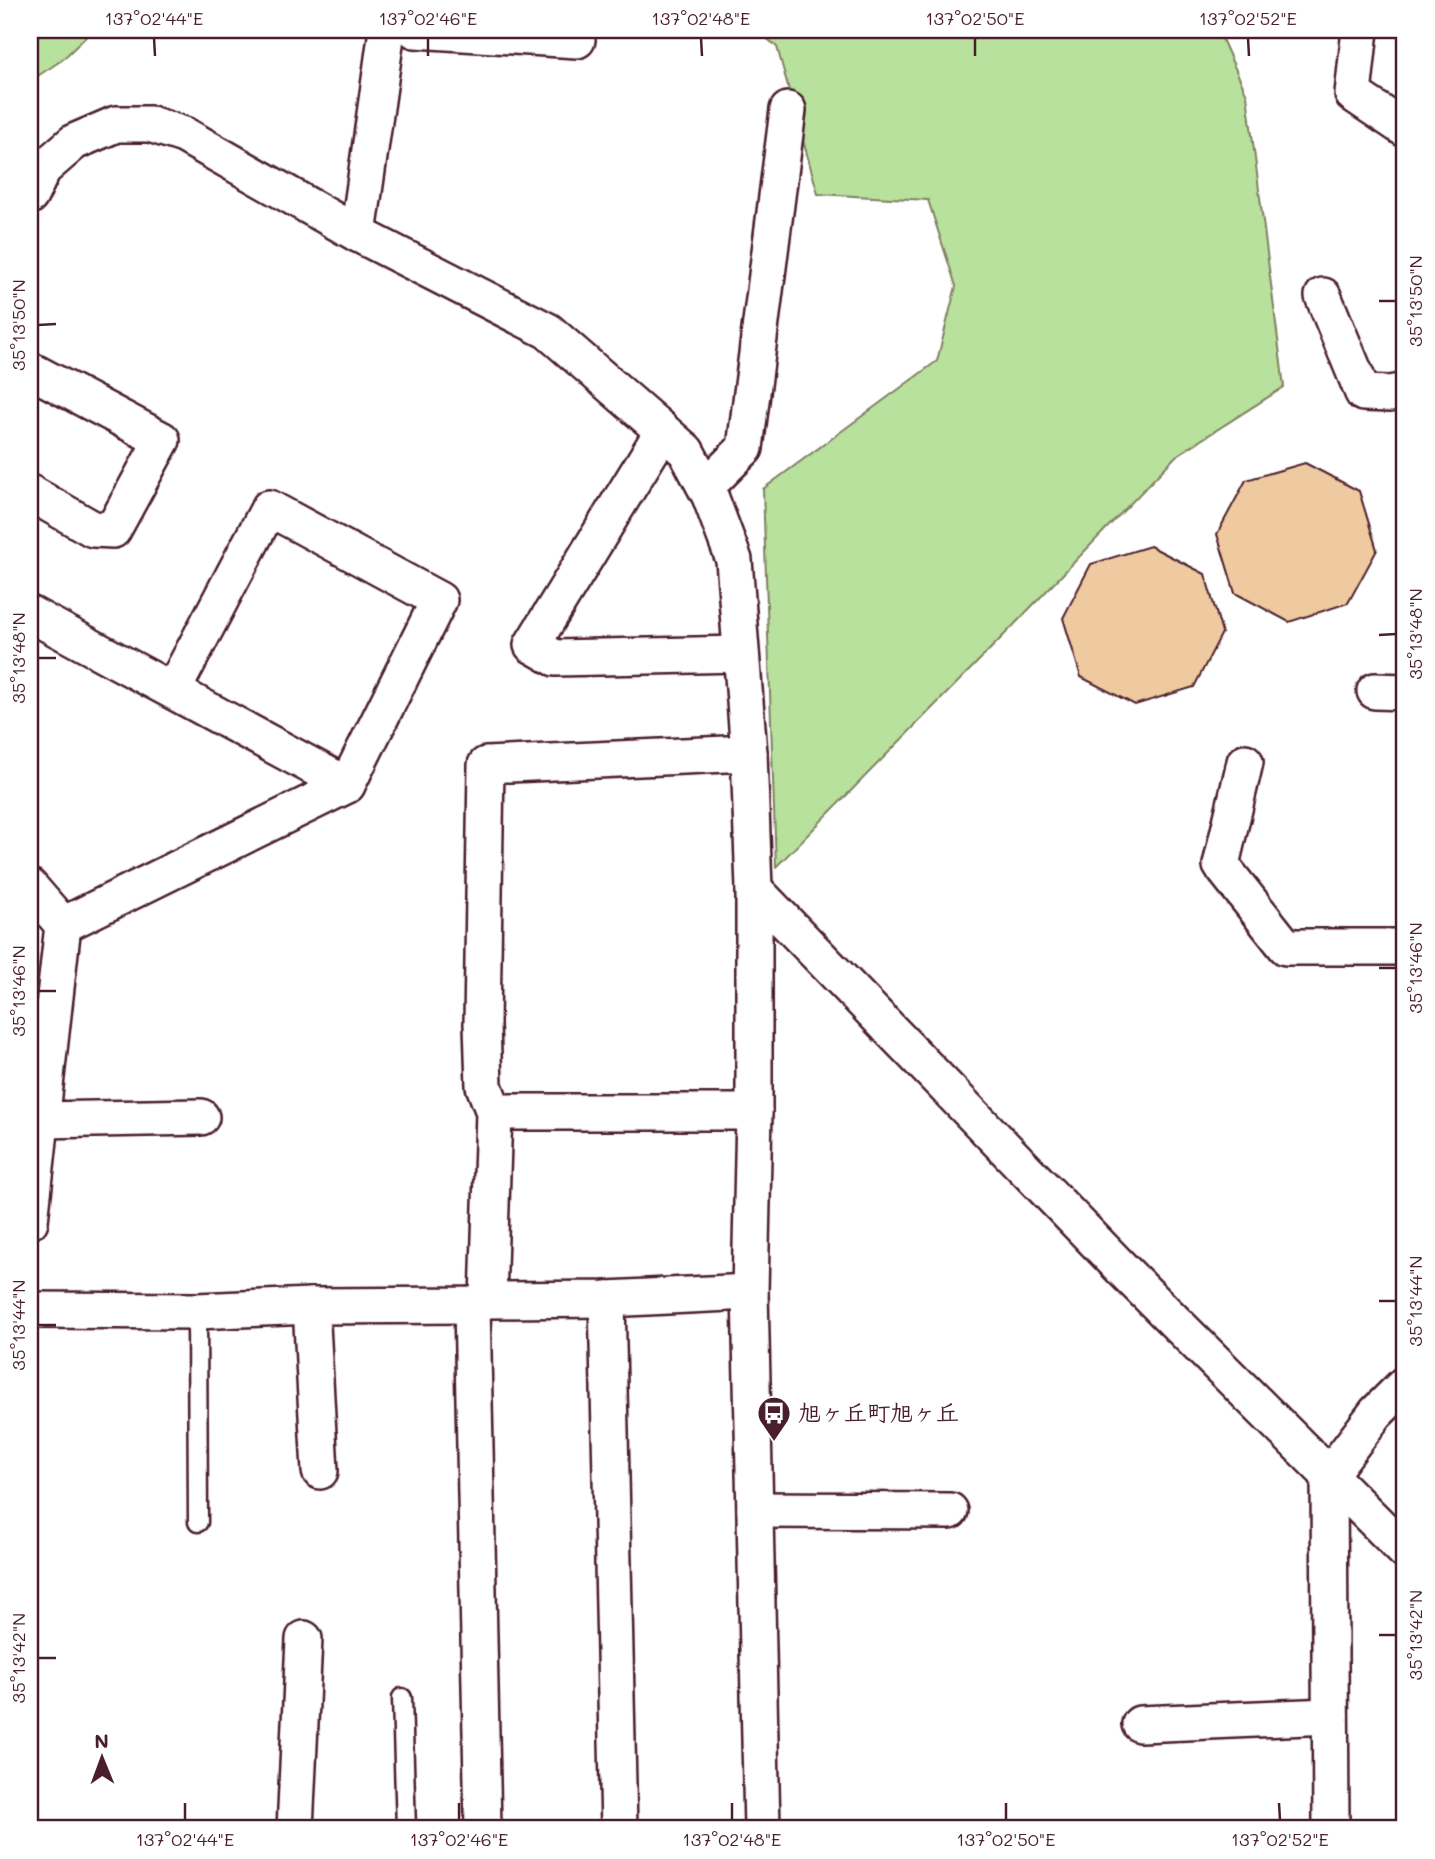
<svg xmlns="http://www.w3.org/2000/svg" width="1435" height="1859" viewBox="0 0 1435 1859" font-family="Mali,'Klee One',sans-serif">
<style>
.green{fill:#b8e19d;stroke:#818064;stroke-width:2}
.building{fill:#efc99f;stroke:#4a1f2b;stroke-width:2}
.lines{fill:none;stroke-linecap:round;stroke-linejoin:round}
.lane-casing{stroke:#4a1f2b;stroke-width:23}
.street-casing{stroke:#4a1f2b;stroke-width:40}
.lane{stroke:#fff;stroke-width:18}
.street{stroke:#fff;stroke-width:35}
.ticks{fill:none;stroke:#4a1f2b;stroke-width:2.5}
.labels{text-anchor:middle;stroke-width:6;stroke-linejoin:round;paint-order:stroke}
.poi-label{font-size:23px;font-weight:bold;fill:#4a1f2b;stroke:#fff;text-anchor:start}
.neatline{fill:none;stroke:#4a1f2b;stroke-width:2.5}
.ticks-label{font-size:18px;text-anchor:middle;fill:#4a1f2b}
</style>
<rect width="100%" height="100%" fill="#fff"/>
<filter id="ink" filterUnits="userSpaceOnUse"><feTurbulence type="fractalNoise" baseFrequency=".0143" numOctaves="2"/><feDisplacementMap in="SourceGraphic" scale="14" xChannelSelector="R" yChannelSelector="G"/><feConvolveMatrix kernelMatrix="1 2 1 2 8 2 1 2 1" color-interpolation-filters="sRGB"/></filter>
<g filter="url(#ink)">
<g class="green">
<polygon points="30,30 93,30 62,60 30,81"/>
<polygon points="757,30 1218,30 1247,95 1284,387 1176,456 1009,630 776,867 763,489 937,361 956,286 928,200 818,194 777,47"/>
</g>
<g class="building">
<polygon points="1305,463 1359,491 1377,550 1348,603 1289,622 1235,593 1217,534 1246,480"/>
<polygon points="1150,546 1205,574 1222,633 1194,687 1135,705 1081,677 1063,618 1091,564"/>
</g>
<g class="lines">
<defs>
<g id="lane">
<polyline points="197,1311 198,1522"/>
<polyline points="402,1698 406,1829"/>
</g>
<g id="street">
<polyline points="415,30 577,40"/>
<polyline points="1360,30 1353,94 1405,129"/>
<polyline points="30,196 43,169 74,142 116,124 150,124 184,135 358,234 548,331 686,451 710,496 734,560 749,753 754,889 754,1112 750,1292 762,1829"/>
<polyline points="358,234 387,30"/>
<polyline points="1323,296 1363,393 1390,394 1405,391"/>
<polyline points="30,370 162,440 113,530 93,529 30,493"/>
<polyline points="663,431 532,645 555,658 741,654"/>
<polyline points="706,487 745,448 788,110"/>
<polyline points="30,614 347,785 63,925"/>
<polyline points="173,690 269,508 439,600 347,785"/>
<polyline points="1375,691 1405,692"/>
<polyline points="1245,762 1221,865 1286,947 1405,947"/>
<polyline points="30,887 63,925 30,1221"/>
<polyline points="754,889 1126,1273 1405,1551"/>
<polyline points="494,1112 754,1112"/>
<polyline points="41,1120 201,1117"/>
<polyline points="607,1299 619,1829"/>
<polyline points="488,1300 494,1112 484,1086 482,1024 486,765 749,753"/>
<polyline points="472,1305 483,1829"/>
<polyline points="311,1306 320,1471"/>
<polyline points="30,1310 197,1311 311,1306 472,1305 488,1300 607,1299 750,1292"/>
<polyline points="755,1510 950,1511"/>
<polyline points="1140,1724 1330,1716"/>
<polyline points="295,1829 304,1639"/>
<polyline points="1331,1829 1329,1475 1376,1413 1405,1384"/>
</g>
</defs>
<use href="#lane" class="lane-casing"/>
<use href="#street" class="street-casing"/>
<use href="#lane" class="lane"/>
<use href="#street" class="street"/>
</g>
</g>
<path class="ticks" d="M154,38l1,18M428,38v18M701,38l1,18M975,38v18M1248,38l1,18M1379,301h17M38,325l18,-1M1379,635l17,-1M38,658h18M1379,968h17M38,991h18M1379,1301h17M38,1325h18M1379,1635h17M38,1658h18M185,1803v17M459,1803v17M732,1803v17M1006,1803v17M1279,1803l1,17"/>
<defs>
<symbol id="bus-pin" viewBox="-11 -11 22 30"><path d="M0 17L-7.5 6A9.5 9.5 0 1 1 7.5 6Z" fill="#4a1f2b" stroke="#fff"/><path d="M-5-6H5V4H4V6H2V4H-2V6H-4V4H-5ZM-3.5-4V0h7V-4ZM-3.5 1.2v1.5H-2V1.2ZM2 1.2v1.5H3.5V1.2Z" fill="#fff"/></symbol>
</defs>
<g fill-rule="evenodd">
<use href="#bus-pin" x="755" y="1394" width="38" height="52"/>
</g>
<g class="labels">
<g class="poi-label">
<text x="798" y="1421">旭ヶ丘町旭ヶ丘</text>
</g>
</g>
<rect width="1435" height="1859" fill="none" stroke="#fff" stroke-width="77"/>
<g transform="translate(102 1758) rotate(359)" stroke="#ffffff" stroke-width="5" paint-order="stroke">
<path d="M0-5L12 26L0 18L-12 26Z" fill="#4a1f2b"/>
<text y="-10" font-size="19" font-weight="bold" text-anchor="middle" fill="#4a1f2b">N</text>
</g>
<rect x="38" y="38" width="1358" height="1782" class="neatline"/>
<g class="ticks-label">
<text x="154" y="25">137°02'44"E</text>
<text x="428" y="25">137°02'46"E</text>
<text x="701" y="25">137°02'48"E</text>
<text x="975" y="25">137°02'50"E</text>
<text x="1248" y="25">137°02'52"E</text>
<text transform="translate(1416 301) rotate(-90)" y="6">35°13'50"N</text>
<text transform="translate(19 325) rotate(-90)" y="6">35°13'50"N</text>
<text transform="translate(1416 634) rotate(-90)" y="6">35°13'48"N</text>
<text transform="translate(19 658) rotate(-90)" y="6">35°13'48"N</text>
<text transform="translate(1416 968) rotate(-90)" y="6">35°13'46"N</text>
<text transform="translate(19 991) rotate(-90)" y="6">35°13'46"N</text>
<text transform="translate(1416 1301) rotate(-90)" y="6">35°13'44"N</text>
<text transform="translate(19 1325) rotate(-90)" y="6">35°13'44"N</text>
<text transform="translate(1416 1635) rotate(-90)" y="6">35°13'42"N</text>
<text transform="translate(19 1658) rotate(-90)" y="6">35°13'42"N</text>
<text x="185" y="1846">137°02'44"E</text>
<text x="459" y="1846">137°02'46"E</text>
<text x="732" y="1846">137°02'48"E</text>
<text x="1006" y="1846">137°02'50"E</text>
<text x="1280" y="1846">137°02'52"E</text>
</g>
</svg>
